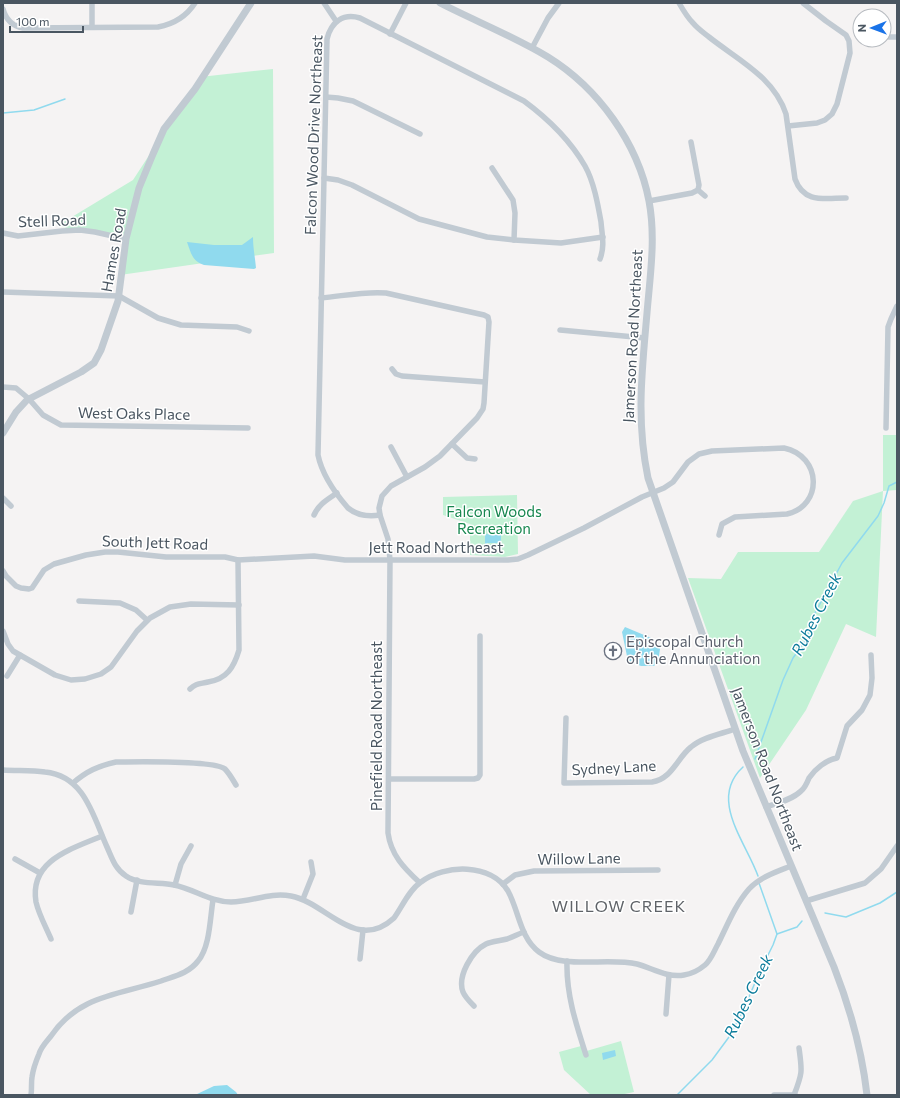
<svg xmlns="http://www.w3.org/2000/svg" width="900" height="1098" viewBox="0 0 900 1098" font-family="Commissioner,sans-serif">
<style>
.green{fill:#c3f1d5}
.water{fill:#90daee}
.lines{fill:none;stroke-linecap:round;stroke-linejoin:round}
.stream{stroke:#90daee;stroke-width:1.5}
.minor{stroke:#c1cad2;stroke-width:5.5}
.tertiary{stroke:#c1cad2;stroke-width:7}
.labels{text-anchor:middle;stroke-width:3;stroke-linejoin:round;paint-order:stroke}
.street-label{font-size:15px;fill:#4a5661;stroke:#fff}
.park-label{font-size:15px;fill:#17864f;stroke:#fff}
.worship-label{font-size:15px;fill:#5b616d;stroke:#fff;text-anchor:start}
.water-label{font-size:16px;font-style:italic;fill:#0c7c9b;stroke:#fff}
.neighbourhood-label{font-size:16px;letter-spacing:1px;fill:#5f6368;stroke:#fff}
</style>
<rect width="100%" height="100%" fill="#f5f3f3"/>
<g class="green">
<polygon points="273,69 274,253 120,275 125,238 57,226 133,180 200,77"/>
<polygon points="883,435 897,435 897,490 883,491 876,637 846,624 806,710 760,778 688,578 721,579 738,552 819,552 853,501 883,491"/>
<polygon points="517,495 518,554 505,557 470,555 470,524 443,515 443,497"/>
<polygon points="621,1041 634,1092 620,1095 591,1095 564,1070 559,1052 581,1046 583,1052"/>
</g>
<g class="water">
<path d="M253,237c0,11 2,20 3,31l-2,1 -50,-4c-12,-4 -13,-12 -17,-23l27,3h28z"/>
<polygon points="485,534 501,535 501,543 487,543 487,544 485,544"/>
<polygon points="625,627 656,640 660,649 658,662 654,666 641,666 628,661 622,632"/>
<polygon points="615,1050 616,1056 603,1060 602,1053"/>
<polygon points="227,1085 236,1092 238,1095 195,1095 214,1086"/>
</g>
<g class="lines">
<g class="stream">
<polyline points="3,113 34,110 65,99"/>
<polyline points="755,759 783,680 793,658 805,641 811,627 815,613 842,563 878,516 884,503 889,486 897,482"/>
<path d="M743,767c-35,32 3,75 15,109"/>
<polyline points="825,913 846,917 880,903 897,892"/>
<polyline points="777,934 797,927 802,921"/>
<polyline points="677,1095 712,1060 729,1037 743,1011 760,971 773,945 777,934 759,883"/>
</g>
<g class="minor">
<polyline points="324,3 336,21"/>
<path d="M679,3c4,7 8,14 14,20 5,6 11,10 16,14 29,23 65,40 77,77l9,65c9,25 30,19 51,19"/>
<path d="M3,9c3,11 9,17 20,19l135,-1c16,-3 28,-10 37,-24"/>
<polyline points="92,27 92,3"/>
<polyline points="390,34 406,3"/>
<polyline points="889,37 897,37"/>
<polyline points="532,48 548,18 559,3"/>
<polyline points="326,97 338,98 353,101 420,134"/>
<polyline points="788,126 817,123 825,120 832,114 837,104 850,53 849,41 846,35 826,21 803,3"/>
<polyline points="492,168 513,200 515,213 514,240"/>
<polyline points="324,178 338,180 352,185 419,219 487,237 514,240 561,243 603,237"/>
<polyline points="698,190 705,196"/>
<polyline points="649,201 692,193 698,190 699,185 691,142"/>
<polyline points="3,233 18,236 62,231 80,230 95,232 126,239"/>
<polyline points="3,292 119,296 158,318 181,325 237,327 249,331"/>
<path d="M321,298c22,-2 44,-7 65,-5l98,22 4,2 1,5 -5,81 -1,6 -6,9 -37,38 -15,11 -34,19 -9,10 -3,12 1,7 8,24 2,21 -2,273c3,22 16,35 31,49"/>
<polyline points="560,330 645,338"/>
<polyline points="392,369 396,374 402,376 485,382"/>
<polyline points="3,387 16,388 29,399 43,415 61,425 248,428"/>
<polyline points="886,428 888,327 891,319 897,306"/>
<polyline points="452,444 467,458 475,459"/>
<polyline points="391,447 407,477"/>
<polyline points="3,498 11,506"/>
<path d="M314,515c5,-11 13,-15 23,-22"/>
<path d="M380,515c-12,2 -22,1 -32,-7 -13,-15 -26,-33 -30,-53l9,-416c4,-17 16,-26 33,-21l164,83c23,17 46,39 61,65 9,16 13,39 16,56 1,13 4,24 -1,37"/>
<path d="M3,571l3,5 10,10 5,2 8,1 3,-1 12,-18 10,-6 32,-9 19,-3h13l48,5h59l13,3 76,-4 31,4h163l10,-1 10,-4 56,-27 58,-31 22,-9 9,-6 15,-20 11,-8 13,-3 72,-3c38,8 39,58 3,66l-52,3 -13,7 -3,11"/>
<polyline points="79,601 120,603 136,610 147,620"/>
<polyline points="3,631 8,644 13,651 55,675 71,680 85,679 101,674 111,667 137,631 150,618 170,607 191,604 239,605"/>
<polyline points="7,676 20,655"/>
<path d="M190,689c6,-6 10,-5 18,-7 19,-3 26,-15 31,-32l-1,-90"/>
<path d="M566,718l-2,65 88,-1c20,-3 25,-24 39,-35 12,-10 30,-13 44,-18"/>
<path d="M3,770c14,1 28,0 42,2 40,4 48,44 62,75 5,11 8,22 19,29 13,9 33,6 48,9 20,4 36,17 57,17 21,0 38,-10 60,-6 36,7 65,57 103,22 8,-11 15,-28 27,-36 24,-18 70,-19 87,9 11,20 12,47 31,61 24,18 68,5 98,12 15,4 30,14 47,11 7,-1 15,-5 21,-10 6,-5 9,-14 13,-21 9,-18 17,-39 31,-55 11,-12 27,-17 42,-23"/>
<polyline points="389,779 474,779 478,778 480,775 480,636"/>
<path d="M73,783c14,-12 25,-17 43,-21 19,0 98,-2 109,7 4,4 8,11 11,16"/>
<path d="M766,807c11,-4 26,-7 35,-16 4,-3 6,-8 8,-13 6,-9 17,-18 28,-20l10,-32 15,-16 8,-15 2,-17 -1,-23"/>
<polyline points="15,859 40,873"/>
<polyline points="503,884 515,875 534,871 658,870"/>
<polyline points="175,885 181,864 191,846"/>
<polyline points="303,899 313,874 311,862"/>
<polyline points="806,901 865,883 881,869 897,846"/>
<polyline points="131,912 137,880"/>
<path d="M51,939c-5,-12 -12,-24 -15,-37 -7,-42 36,-53 66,-66"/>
<polyline points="360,959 363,930"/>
<path d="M567,961c-1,33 9,63 19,94"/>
<path d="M474,1006c-4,-4 -9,-9 -11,-14 -6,-16 9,-41 23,-48 6,-3 14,-3 21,-5 6,-2 11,-5 17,-7"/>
<polyline points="666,1014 669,975"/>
<path d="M31,1095c1,-6 0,-12 1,-18 1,-7 4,-16 7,-23 2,-7 8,-13 12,-18 28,-41 67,-41 110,-55 14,-5 28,-8 37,-20 12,-14 12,-43 15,-61"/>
<polyline points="774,1095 795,1095"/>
<path d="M794,1095c9,-23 8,-24 5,-47"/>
</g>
<g class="tertiary">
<path d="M440,3c35,18 73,33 108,54 50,31 90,86 101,144 7,37 1,75 -2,112 -5,58 -11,107 1,165l95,273 91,216c16,41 28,84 33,128"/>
<polyline points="3,433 16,412 27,400 81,372 94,363 101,350 118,301 126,239 139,188 153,154 164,129 195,89 251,3"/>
</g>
</g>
<defs>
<symbol id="church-ring" viewBox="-11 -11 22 22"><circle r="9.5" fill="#fff" stroke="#6b7280" stroke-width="1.5"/><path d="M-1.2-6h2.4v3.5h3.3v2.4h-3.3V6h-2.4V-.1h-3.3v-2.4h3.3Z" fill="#6b7280"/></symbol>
</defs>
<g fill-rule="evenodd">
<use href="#church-ring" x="603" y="641" width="20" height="20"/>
</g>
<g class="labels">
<g class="street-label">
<text transform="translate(314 135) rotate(-88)" y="5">Falcon Wood Drive Northeast</text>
<text transform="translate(52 221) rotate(-2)" y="5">Stell Road</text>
<text transform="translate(114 250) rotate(-80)" y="5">Hames Road</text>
<text transform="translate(633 336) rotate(-87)" y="5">Jamerson Road Northeast</text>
<text transform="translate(134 414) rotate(1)" y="5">West Oaks Place</text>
<text transform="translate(155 543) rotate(2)" y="5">South Jett Road</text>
<text x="436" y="553">Jett Road Northeast</text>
<text transform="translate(377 726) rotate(-90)" y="5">Pinefield Road Northeast</text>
<text transform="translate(614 768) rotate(-3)" y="5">Sydney Lane</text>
<text transform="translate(767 769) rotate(69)" y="5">Jamerson Road Northeast</text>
<text transform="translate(579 859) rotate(-1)" y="5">Willow Lane</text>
</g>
<g class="park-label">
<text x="494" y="517">Falcon Woods<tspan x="494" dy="17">Recreation</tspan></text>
</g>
<g class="worship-label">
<text x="626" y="647">Episcopal Church<tspan x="626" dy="17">of the Annunciation</tspan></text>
</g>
<g class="water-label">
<text transform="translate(816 614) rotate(-63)" y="6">Rubes Creek</text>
<text transform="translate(748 996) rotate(-64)" y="6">Rubes Creek</text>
</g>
<g class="neighbourhood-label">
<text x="619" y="912">WILLOW CREEK</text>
</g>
</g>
<rect width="900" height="1098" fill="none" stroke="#4a5661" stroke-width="8"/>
<g transform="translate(872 28) rotate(269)"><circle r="19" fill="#ffffff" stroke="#b7bbc0"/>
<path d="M0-3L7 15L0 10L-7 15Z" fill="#1a73e8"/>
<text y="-6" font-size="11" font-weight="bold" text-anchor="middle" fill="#4a5661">N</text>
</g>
<path d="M10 26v6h73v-6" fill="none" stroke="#4a5661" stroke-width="2"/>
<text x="16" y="26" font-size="12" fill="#4a5661" stroke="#ffffff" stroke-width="3" paint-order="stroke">100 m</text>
</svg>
